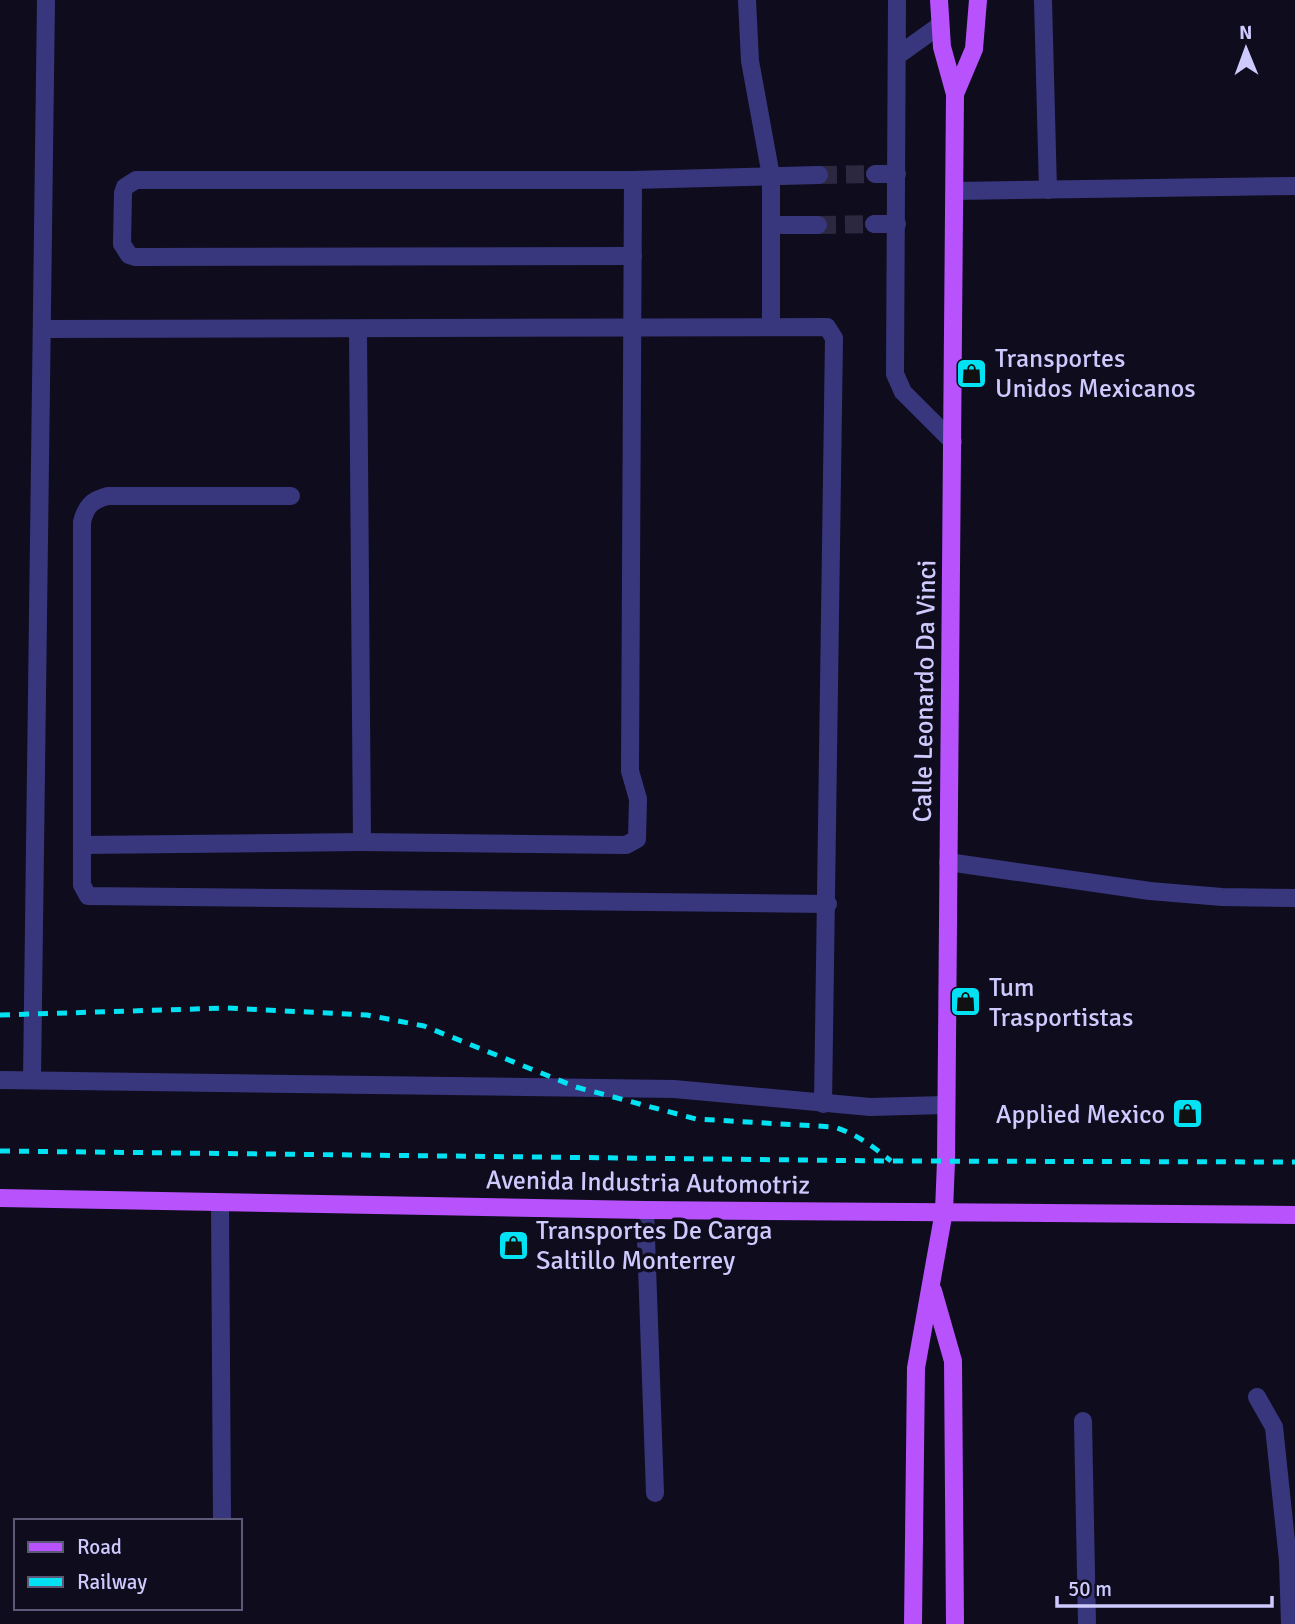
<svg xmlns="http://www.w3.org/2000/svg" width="1295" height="1624" viewBox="0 0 1295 1624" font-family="Signika,sans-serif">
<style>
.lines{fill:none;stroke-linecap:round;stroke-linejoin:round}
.minor-tunnel{stroke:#2c2840;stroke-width:18;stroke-dasharray:18 9;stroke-linecap:butt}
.minor{stroke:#38377d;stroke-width:18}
.major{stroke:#b752fd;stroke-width:18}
.rail{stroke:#02e2f2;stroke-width:5;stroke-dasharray:10 9;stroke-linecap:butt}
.labels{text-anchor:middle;stroke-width:7;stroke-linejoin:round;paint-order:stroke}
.poi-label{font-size:26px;fill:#cecafe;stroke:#0f0c1e;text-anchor:start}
.street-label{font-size:26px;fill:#cecafe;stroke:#0f0c1e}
</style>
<rect width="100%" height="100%" fill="#0f0c1e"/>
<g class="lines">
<g class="minor-tunnel">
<polyline points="819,175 875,174"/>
<polyline points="818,225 874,224"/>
</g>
<g class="minor">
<polyline points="747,0 750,61 771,176 771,325"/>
<polyline points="897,0 895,374 903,392 953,442"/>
<polyline points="1043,0 1048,190"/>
<polyline points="897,56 939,26"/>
<polyline points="875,174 897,174"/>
<polyline points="955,191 1295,186"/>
<polyline points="874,224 897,224"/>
<polyline points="772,225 818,225"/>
<polyline points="633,256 135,257 129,255 122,244 123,193 125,187 136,180 633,180 819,175"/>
<polyline points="42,329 827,327 834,338 823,1104"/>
<polyline points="358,329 362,842"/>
<path d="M291,496h-183c-16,4 -22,10 -26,26v363l6,11 740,8"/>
<polyline points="82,845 362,842 626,845 637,839 638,799 630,771 633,180"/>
<polyline points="948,862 1150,891 1222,897 1295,898"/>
<polyline points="0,1080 674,1089 870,1107 945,1105"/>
<polyline points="32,1080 46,0"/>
<polyline points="220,1203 222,1521"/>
<polyline points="645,1210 655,1493"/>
<polyline points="1257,1397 1274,1427 1288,1560 1290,1624"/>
<polyline points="1083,1421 1087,1624"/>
</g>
<g class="major">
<polyline points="955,94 974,49 978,0"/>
<polyline points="0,1198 645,1210 1295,1215"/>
<polyline points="933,1291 953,1361 955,1624"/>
<polyline points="913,1624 916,1368 944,1211 946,1161 955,94 942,47 939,0"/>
</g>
<g class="rail">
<path d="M0,1015l227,-7 140,7 57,11 152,61 120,32 138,8c23,7 38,19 57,34"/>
<polyline points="0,1151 891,1161 1295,1162"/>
</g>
</g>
<defs>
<symbol id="shop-square" viewBox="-11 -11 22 22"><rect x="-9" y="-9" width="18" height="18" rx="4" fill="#02e2f2" stroke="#0f0c1e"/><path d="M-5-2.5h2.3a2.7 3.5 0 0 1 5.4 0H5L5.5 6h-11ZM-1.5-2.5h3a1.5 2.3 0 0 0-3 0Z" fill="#111"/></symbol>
</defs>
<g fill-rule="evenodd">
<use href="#shop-square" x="954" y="356" width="35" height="35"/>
<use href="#shop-square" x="948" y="984" width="35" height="35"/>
<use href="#shop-square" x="1170" y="1096" width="35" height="35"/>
<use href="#shop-square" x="496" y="1228" width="35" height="35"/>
</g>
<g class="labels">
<g class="poi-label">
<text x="995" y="367">Transportes<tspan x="995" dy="30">Unidos Mexicanos</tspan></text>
<text x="989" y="996">Tum<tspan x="989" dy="30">Trasportistas</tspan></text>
<text x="1165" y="1123" text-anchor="end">Applied Mexico</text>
<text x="536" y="1239">Transportes De Carga<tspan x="536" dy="30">Saltillo Monterrey</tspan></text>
</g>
<g class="street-label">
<text transform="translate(924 691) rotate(-89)" y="9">Calle Leonardo Da Vinci</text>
<text transform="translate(648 1182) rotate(1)" y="9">Avenida Industria Automotriz</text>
</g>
</g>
<rect x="14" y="1519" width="228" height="91" fill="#0f0c1e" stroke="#5b5878" stroke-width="2"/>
<rect x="28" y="1542" width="35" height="10" fill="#b752fd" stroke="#5b5878" stroke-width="2"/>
<text x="77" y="1554" font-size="21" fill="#cecafe">Road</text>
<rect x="28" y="1577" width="35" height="10" fill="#02e2f2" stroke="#5b5878" stroke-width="2"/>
<text x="77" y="1589" font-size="21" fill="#cecafe">Railway</text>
<g transform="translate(1246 49) rotate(359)" stroke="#0f0c1e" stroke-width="5" paint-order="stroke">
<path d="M0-5L12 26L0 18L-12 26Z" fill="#cecafe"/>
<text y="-10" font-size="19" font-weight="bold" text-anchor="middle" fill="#cecafe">N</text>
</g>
<path d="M1057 1596v10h215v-10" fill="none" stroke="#cecafe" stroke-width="3.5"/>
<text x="1068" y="1596" font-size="21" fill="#cecafe" stroke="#0f0c1e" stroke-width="5" paint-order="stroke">50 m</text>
</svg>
